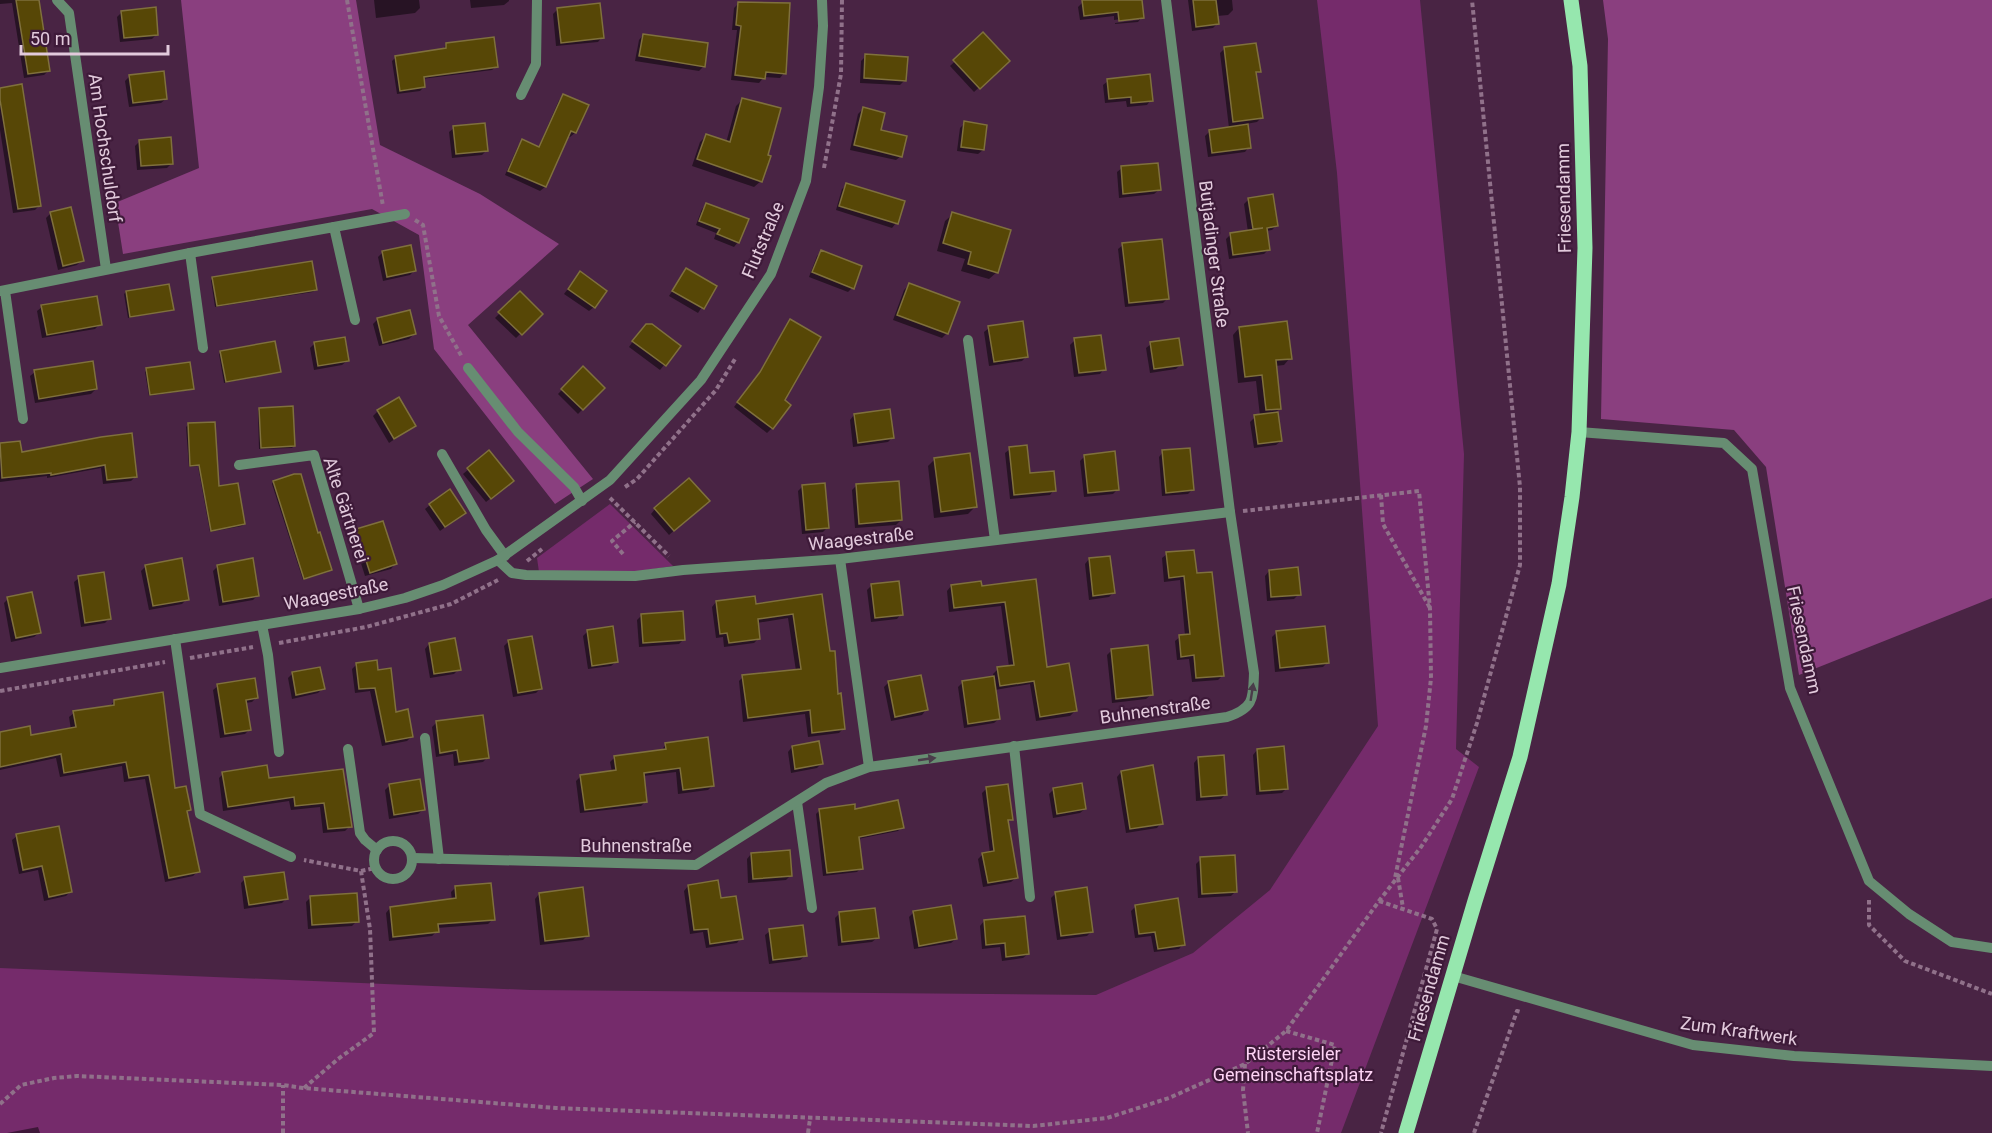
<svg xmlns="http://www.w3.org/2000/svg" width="1992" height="1133" viewBox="0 0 1992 1133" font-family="Roboto,sans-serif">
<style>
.green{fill:#752b6b}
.forest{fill:#8a3f7f}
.shadow{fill:#0007}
.building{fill:#574706;stroke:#7f703d;stroke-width:1.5}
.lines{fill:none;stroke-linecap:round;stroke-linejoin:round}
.path{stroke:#90718a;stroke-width:4;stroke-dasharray:4.5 3;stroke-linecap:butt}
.minor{stroke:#678d72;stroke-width:10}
.major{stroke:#96e7ae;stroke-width:15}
.oneway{fill:#4a3c4a}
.labels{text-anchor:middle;stroke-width:4.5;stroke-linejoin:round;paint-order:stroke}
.street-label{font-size:18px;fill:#e2cadc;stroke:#3e1a39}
.park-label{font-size:18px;fill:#fed3f5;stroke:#3e1a39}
</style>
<rect width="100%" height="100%" fill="#492444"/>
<g class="green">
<polygon points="1317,0 1420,0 1464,454 1456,749 1479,767 1341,1133 0,1133 0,968 530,990 1096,995 1193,953 1270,890 1378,726 1337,173"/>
<polygon points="610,504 673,566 634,572 539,572 537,558"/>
</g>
<g class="forest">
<polygon points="181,0 356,0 380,145 480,194 559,244 468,325 593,479 555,504 434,349 419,235 372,209 123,254 115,203 199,168"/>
<polygon points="1603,0 1992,0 1992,598 1799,675 1766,467 1734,430 1601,419 1608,39"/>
</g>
<g class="shadow">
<polygon points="0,0 30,0 49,70 44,75 24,78 12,3 0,4"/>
<polygon points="374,0 419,0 420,8 415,13 376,18"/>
<polygon points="470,0 509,0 509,1 504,5 471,8"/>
<polygon points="1102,0 1140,0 1142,17 1138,22 1115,24 1115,23 1139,20 1139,17 1114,20 1114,16 1080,20 1078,7 1083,2"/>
<polygon points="1188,0 1232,0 1233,10 1228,15 1217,16 1217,24 1213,28 1192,31"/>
<polygon points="739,3 784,73 780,78 764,77 759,83 731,80 737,30 732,30 734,8"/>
<polygon points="558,9 602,37 598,42 556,46 553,14"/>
<polygon points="122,12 157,34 152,39 120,42 117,17"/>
<polygon points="643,35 704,66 699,71 635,61 639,40"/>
<polygon points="983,35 1008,61 974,92 950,66"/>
<polygon points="446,44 496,67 492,70 422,79 424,87 420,91 397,94 392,61 395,58 443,50"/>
<polygon points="1225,48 1259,71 1255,75 1261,118 1257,122 1246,124 1249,147 1245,152 1208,157 1205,136 1210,131 1229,128 1220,53"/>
<polygon points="866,56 905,80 900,85 860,83 861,61"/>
<polygon points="130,76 166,99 161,103 129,107 125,81"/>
<polygon points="1108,81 1151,100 1147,105 1127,107 1126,101 1105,103 1103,85"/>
<polygon points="0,90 40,205 35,210 13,213 0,130"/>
<polygon points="563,96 587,106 575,133 570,137 567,136 545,187 540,191 505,175 518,146 523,141 538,148 559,100"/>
<polygon points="742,100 761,181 754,187 692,166 700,142 706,136 726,143 736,106"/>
<polygon points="863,109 901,156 896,160 850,150 858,114"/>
<polygon points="965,123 983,150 978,154 957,151 960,128"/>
<polygon points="454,128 487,150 482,155 452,158 449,132"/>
<polygon points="140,141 172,163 167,168 137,170 135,146"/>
<polygon points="1122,168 1159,190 1154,194 1119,198 1117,172"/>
<polygon points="847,185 896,223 892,228 836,210 842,189"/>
<polygon points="1249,199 1276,226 1272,230 1266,231 1269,249 1264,254 1229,259 1226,239 1231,234 1248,232 1244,204"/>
<polygon points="707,204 738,242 734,247 714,239 716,233 696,225 702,209"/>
<polygon points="70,209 82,260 77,265 58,270 46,218 50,214"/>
<polygon points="953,214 997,272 989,279 961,271 965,259 937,251 945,221"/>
<polygon points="1123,245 1168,298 1163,303 1125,307 1118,249"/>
<polygon points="383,252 415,270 410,275 383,281 378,257"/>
<polygon points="822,252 852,288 848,292 809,277 817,256"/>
<polygon points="686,270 715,287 698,313 669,296"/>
<polygon points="580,273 594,307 589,311 564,294"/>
<polygon points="213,278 315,290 313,292 215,307 211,280"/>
<polygon points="909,285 947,333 942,338 893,320 904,290"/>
<polygon points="126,292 172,309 128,318 124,294"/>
<polygon points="520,293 541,314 516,338 495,318"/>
<polygon points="42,307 100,324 95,329 42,338 37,311"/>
<polygon points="378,319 414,334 409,339 379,346 373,324"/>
<polygon points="791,321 783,401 772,428 767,433 734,407 756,378 786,326"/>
<polygon points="989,328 1026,357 1022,361 989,366 984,332"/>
<polygon points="1239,328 1290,358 1284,365 1275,366 1280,408 1274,414 1281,441 1276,445 1254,448 1250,422 1255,417 1260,416 1256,381 1238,383 1233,335"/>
<polygon points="641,330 679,346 660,370 629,347"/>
<polygon points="1075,340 1104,369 1100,374 1074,377 1070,345"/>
<polygon points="315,343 347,361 342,365 314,370 310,348"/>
<polygon points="1151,344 1181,364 1176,369 1150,373 1146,348"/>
<polygon points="221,352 279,371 224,383 219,354"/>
<polygon points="583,368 603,388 578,414 558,394"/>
<polygon points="147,370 192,388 190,390 149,396 145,372"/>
<polygon points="35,372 96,389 91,394 35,403 30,376"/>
<polygon points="259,409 294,446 292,448 259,449 258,411"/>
<polygon points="378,411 414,426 389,443 373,416"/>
<polygon points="854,415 893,437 888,442 853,447 850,420"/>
<polygon points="188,425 218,488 244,524 242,526 210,532 198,466 189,467 186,427"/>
<polygon points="101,438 136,476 131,481 103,484 101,468 47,478 47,476 0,482 0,445 19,442 20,454"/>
<polygon points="1010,449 1029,475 1054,490 1050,495 1010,499 1005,453"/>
<polygon points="489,452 507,485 486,502 463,474"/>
<polygon points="1163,452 1193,489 1188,494 1162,496 1159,457"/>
<polygon points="1085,456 1118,489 1113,494 1084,497 1080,461"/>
<polygon points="935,459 975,507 968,514 934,518 928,466"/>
<polygon points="273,482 330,570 328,572 303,580 272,484"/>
<polygon points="803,486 828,527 823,532 802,534 798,491"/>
<polygon points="856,486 901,520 896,525 855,528 852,490"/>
<polygon points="430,505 464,513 440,531 425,509"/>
<polygon points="703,505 669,535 651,514 655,509"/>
<polygon points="357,530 395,564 391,569 365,576 352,535"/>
<polygon points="1167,554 1195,575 1223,675 1218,680 1192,682 1189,659 1177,660 1175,641 1180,637 1185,636 1180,580 1164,582 1162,558"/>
<polygon points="1089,559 1113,593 1109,597 1089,600 1085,564"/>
<polygon points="146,566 187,599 182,604 149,610 141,571"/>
<polygon points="218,566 258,595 253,600 219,606 213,571"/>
<polygon points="1269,571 1299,594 1294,599 1267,601 1265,576"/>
<polygon points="79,578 110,618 105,623 81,627 74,582"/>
<polygon points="1034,581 1046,669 1075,711 1070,716 1036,721 1030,684 995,690 999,719 994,723 964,728 958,687 963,682 994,678 993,674 998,669 1009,667 1001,606 949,612 947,591 951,586 981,588"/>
<polygon points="872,585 901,614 897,619 871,622 867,590"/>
<polygon points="820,596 843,729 839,733 808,737 805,714 743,722 739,681 743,677 796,671 788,618 757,623 759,638 754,643 724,647 723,637 716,638 712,607 716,602 755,606"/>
<polygon points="8,599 39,633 34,637 11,642 4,603"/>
<polygon points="641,616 684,639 679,644 639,647 637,620"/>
<polygon points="588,631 616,662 611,666 588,669 583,636"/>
<polygon points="1276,633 1328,662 1323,667 1275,672 1272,637"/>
<polygon points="508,642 541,688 536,693 513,697 504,646"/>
<polygon points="429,644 459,669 454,674 430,678 425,649"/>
<polygon points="1112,650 1151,695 1146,699 1112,703 1107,655"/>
<polygon points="357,664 377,672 395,713 412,736 407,741 382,746 370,691 355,693 352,669"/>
<polygon points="319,668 323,688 318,693 292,699 288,678 292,674"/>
<polygon points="888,683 926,710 922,715 891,721 884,687"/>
<polygon points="218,686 256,698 252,702 245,703 249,730 245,734 220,738 213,690"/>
<polygon points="114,701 173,789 190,810 186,814 198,871 193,876 165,882 145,779 124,782 122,766 60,777 56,758 0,770 0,733 30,737 71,730 69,717 74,713 110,706"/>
<polygon points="437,722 487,758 483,762 454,766 453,754 436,757 432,727"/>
<polygon points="666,744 713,785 708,790 678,794 676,772 643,776 646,801 641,806 580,813 576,781 581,776 612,772 610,762 615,757 661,751"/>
<polygon points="792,747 821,764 817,768 791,773 788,752"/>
<polygon points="1257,750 1287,788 1282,793 1256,795 1253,755"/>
<polygon points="1198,758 1226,794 1221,799 1196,801 1194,763"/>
<polygon points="342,771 350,826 345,831 323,833 320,807 291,810 289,801 223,811 219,778 223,774 268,780"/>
<polygon points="1121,772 1161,823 1157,828 1126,833 1117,777"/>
<polygon points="390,785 423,810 418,814 389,819 385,790"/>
<polygon points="987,788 1011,819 1007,823 1016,878 1011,882 983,887 978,859 983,854 990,853 982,793"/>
<polygon points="1054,789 1085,809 1080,813 1053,818 1049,794"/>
<polygon points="820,810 854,811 902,827 898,831 858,839 861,868 857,872 823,876 816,814"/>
<polygon points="17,836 70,892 66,896 44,901 38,870 19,874 12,840"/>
<polygon points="751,854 790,876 786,880 748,883 747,859"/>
<polygon points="1201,859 1236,891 1231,896 1198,898 1196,864"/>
<polygon points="245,879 286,899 282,903 244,909 241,883"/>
<polygon points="688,886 719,900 741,938 737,943 706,948 703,932 690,934 684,891"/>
<polygon points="456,887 493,919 488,924 437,928 437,931 432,936 389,941 386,913 390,908 452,901 451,892"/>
<polygon points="1056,893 1092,931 1087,936 1057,940 1051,898"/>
<polygon points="539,894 588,935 583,940 540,945 535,899"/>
<polygon points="310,898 357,921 352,926 308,929 306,902"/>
<polygon points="1136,906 1183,944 1179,949 1154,952 1151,936 1135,938 1131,911"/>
<polygon points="840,913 877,938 872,942 838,946 835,918"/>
<polygon points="913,913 956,939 951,943 914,949 909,917"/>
<polygon points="984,921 1028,954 1023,958 1002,961 1000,947 982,949 980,926"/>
<polygon points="770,931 805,956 800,960 769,964 765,935"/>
<polygon points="38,1127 40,1133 7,1133"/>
</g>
<g class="building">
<polygon points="16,0 39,0 50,71 28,74"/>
<polygon points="1082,0 1142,0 1144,18 1119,21 1118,12 1084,16"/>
<polygon points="1193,0 1216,0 1219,24 1196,27"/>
<polygon points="738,2 790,3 786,74 766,72 765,79 735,75 741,26 736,25"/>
<polygon points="600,3 604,38 561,43 557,8"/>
<polygon points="156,7 158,35 124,38 121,11"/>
<polygon points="983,32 1010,61 980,89 953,60"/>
<polygon points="643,34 708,43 705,67 639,56"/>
<polygon points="494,37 498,67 424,77 425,87 400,91 395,56 446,48 446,43"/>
<polygon points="1256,43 1261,72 1256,72 1263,118 1233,122 1224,47"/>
<polygon points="865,54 908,57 906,81 864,78"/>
<polygon points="164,71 167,99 133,103 129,75"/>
<polygon points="1150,74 1153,101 1131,103 1131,97 1109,99 1107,79"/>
<polygon points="22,84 41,206 18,209 0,100 0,88"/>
<polygon points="563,94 589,105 576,133 571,131 546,187 508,171 522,139 539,147"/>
<polygon points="742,98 781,108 768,155 771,156 762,182 697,159 706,134 730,142"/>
<polygon points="863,107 885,113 881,130 907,136 902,157 854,145"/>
<polygon points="964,121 987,125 984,150 961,147"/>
<polygon points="485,123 488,151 456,154 453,126"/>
<polygon points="1248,124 1251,148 1212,153 1209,130"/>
<polygon points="171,137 173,164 141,166 139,140"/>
<polygon points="1158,163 1161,190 1123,194 1121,166"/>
<polygon points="846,183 905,201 898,224 839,206"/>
<polygon points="1273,194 1278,226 1267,228 1270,250 1233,255 1230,233 1263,228 1253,229 1248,198"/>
<polygon points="706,203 749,219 739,243 717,234 720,229 699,221"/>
<polygon points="71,207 84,261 63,266 50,212"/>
<polygon points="952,212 1011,230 998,273 968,264 971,252 943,243"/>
<polygon points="1162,239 1169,299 1129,303 1122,243"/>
<polygon points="411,245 416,271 387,277 382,251"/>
<polygon points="821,250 862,266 854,289 812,272"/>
<polygon points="312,261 317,290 217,306 212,277"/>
<polygon points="686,268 717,286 704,309 672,291"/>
<polygon points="580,271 607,291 595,308 568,289"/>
<polygon points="909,283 960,302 948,334 897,315"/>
<polygon points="169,284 174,310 130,317 126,291"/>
<polygon points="520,291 543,314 522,335 498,312"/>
<polygon points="97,296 102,325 47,335 41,305"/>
<polygon points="410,310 416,334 383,343 377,318"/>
<polygon points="790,319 821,337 785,400 791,405 773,429 737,402 760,372"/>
<polygon points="1023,321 1028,357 994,362 988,326"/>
<polygon points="1287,321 1292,359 1276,360 1281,409 1266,410 1262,375 1245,377 1239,327"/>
<polygon points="646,324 652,324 681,346 666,366 632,341"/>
<polygon points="1101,335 1106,370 1079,373 1074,338"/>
<polygon points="345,337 349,361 318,366 314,342"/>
<polygon points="1179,338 1183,365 1154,369 1150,342"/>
<polygon points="275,341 281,372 226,382 220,351"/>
<polygon points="93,361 97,389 39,399 34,370"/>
<polygon points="190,362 194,389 150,395 146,368"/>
<polygon points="583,366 605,388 583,410 561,389"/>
<polygon points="399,397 416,426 394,439 377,410"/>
<polygon points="293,406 295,446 261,448 259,408"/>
<polygon points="890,409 894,438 858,443 854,414"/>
<polygon points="1278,412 1282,441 1258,444 1254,415"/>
<polygon points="215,422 219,486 238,483 245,524 211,531 199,465 190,466 188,423"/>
<polygon points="132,433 137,477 107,480 105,465 51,475 51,473 2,478 0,443 20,441 22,452 101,437"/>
<polygon points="1027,445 1030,473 1054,471 1056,491 1014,495 1009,447"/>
<polygon points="1190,448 1194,490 1166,493 1162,450"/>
<polygon points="489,450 514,481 491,499 467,468"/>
<polygon points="1115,451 1119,490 1088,493 1084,455"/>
<polygon points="970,453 977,507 941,512 934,458"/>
<polygon points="294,474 301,474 318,533 320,532 332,570 304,579 273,481"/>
<polygon points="689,478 710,501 674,531 654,508"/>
<polygon points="899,481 902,520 859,524 856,484"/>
<polygon points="825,483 829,528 806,530 802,485"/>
<polygon points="450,489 466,513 445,527 429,504"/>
<polygon points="383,521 397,564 370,573 356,529"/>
<polygon points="1194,550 1197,573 1212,572 1224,676 1196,678 1194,655 1181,657 1179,635 1190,634 1184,576 1169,578 1166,552"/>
<polygon points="1110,556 1115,593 1093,596 1089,558"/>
<polygon points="182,558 189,600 153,606 145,565"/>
<polygon points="253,558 259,596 223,602 217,565"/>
<polygon points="1298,567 1301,595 1271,597 1269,570"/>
<polygon points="104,572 111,619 85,623 78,576"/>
<polygon points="1036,579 1047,667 1069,663 1077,711 1040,717 1034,681 1000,686 997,667 1014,665 1005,602 954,608 951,585 981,581 982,586"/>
<polygon points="899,581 903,615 875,618 871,584"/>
<polygon points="32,592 41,633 16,638 7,597"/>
<polygon points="822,594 830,651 835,651 838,694 841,693 845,729 812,733 810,710 748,718 742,675 801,669 793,614 758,619 760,639 729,643 727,633 720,634 716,601 755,596 756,604"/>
<polygon points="683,611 685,640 643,643 641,614"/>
<polygon points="613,626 618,662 592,666 587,630"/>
<polygon points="1325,626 1329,663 1280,668 1276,631"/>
<polygon points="532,636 542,689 518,693 508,640"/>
<polygon points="455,638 461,670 434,674 429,643"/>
<polygon points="1148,645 1153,695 1116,699 1111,649"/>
<polygon points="377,660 378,670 391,668 396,712 408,709 413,737 386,742 375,688 359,689 356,663"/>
<polygon points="320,667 325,689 296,695 292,672"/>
<polygon points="921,675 928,710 895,717 888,681"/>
<polygon points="994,676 1000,719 968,724 962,681"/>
<polygon points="255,678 258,698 246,700 251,730 225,734 217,684"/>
<polygon points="163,692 175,788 186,786 191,810 187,811 200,872 169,878 149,775 129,778 126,762 64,773 61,754 0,767 0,732 30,726 31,735 76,727 73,711 114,705 114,700"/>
<polygon points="483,715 489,758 459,762 457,750 440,753 436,721"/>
<polygon points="708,737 714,786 683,790 680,768 644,773 647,802 585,810 580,775 616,770 614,756 666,749 665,743"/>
<polygon points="819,741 823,764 795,769 792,746"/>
<polygon points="1284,746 1288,789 1260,791 1257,749"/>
<polygon points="1224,755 1227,795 1201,797 1198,757"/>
<polygon points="267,765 269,778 343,769 352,827 328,829 324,803 295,806 294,797 228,807 222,772"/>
<polygon points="1153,765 1163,824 1130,829 1121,771"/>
<polygon points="420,779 425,810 394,815 389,784"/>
<polygon points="1082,783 1086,809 1057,814 1053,788"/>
<polygon points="1008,784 1013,820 1008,820 1018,878 988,883 982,853 994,851 986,787"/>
<polygon points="898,800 904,828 859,837 863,869 827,873 819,809 855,804 855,809"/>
<polygon points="59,826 72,892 49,897 42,866 23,870 16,834"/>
<polygon points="790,850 792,876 753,879 751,853"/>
<polygon points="1235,855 1237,892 1202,894 1200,857"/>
<polygon points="284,872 288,899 249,905 244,877"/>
<polygon points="718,880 721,898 736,896 743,939 710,944 708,929 694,930 688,885"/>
<polygon points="491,883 495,920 438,924 439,932 393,937 390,907 456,898 455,886"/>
<polygon points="583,887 589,936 545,941 539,893"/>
<polygon points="1087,887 1093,932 1061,936 1055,892"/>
<polygon points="357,893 359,922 312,925 310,896"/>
<polygon points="1178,898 1185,945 1158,949 1155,932 1139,934 1135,905"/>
<polygon points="951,905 957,939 919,946 913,911"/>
<polygon points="875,908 879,938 842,942 839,912"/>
<polygon points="1025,916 1029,954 1006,957 1005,943 986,945 984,920"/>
<polygon points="803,925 807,956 773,960 769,929"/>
</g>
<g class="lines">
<g class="path">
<polyline points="347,0 383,206"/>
<polyline points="824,168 841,74 842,0"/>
<polyline points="415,220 423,225 439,316 462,357"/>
<polyline points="625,487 637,479 716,390 735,359"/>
<polyline points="1381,495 1383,524 1430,608"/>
<polyline points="610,498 669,556"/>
<polyline points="1243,511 1419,491 1430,609 1431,678 1426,726 1395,878"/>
<polyline points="623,554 612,541 635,522"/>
<polyline points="527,561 542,549"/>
<polyline points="279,643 366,627 451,604 498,580"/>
<polyline points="190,658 253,647"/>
<polyline points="0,691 165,662"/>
<polyline points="361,871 375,868"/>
<polyline points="1398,878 1403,908"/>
<polyline points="1869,900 1869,925 1905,961 1992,994"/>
<polyline points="1379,901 1432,919 1437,929 1381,1133"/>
<polyline points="1286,1031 1335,1045 1317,1133"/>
<polyline points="1245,1064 1243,1090 1248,1133"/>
<polyline points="304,1088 338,1059 374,1033 370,929 361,871 304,860"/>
<polyline points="0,1104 21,1085 54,1078 77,1076 283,1085 303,1088 556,1108 1033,1126 1107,1118 1169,1098 1245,1064 1286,1031 1379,901 1421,847 1452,799 1477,723 1520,565 1520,487 1472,0"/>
<polyline points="283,1133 283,1085"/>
<polyline points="808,1133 810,1119"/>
<polyline points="1474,1133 1517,1011 1521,1012"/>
</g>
<g class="minor">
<polyline points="57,0 69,13 106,269"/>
<polyline points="521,95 536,64 537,0"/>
<polyline points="334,227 405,214"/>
<polyline points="190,253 203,348"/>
<polyline points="0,291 190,253 334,227 355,320"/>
<polyline points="5,291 23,419"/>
<polyline points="968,340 995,540"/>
<polyline points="468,368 518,432 574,487 582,501"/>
<polyline points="1579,432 1724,443 1752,469 1790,688 1869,881 1909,914 1952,942 1992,948"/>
<polyline points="442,454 486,530 505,556"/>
<polyline points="239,465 314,455 359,609"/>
<polyline points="840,559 869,767"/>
<polyline points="498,560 512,573 526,575 635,576 683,570 840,559 1230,512"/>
<polyline points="262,625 268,655 279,752"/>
<polyline points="175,639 200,814 291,857"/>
<polyline points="0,668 359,609 405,598 443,585 498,560 610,480 701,380 771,274 806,181 819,87 823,26 822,0"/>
<polyline points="425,738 439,859"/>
<polyline points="1014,746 1030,897"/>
<polyline points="348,749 360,833 365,840 377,850"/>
<polyline points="797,802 812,908"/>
<circle cx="393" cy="860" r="19"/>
<path d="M413,858l283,7 130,-82 43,-16 358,-50c27,-9 26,-18 27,-44l-24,-161 -64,-512"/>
<polyline points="1453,976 1693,1045 1794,1056 1992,1066"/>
</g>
<polyline class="major" points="1406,1133 1475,901 1520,757 1559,584 1572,497 1579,432 1585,248 1580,66 1571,0"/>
</g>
<defs><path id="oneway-solid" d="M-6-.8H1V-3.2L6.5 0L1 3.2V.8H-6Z" transform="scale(1.5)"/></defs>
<g class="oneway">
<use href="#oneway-solid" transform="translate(1252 692) rotate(-81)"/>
<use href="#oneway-solid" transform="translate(927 759) rotate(-8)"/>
</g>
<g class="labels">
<g class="street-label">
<text transform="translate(105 148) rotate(82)" y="6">Am Hochschuldorf</text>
<text transform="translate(1564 198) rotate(-91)" y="6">Friesendamm</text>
<text transform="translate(763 240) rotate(-67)" y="6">Flutstraße</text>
<text transform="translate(1214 254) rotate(83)" y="6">Butjadinger Straße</text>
<text transform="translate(346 510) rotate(72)" y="6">Alte Gärtnerei</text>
<text transform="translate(861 539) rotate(-6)" y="6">Waagestraße</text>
<text transform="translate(336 594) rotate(-11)" y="6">Waagestraße</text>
<text transform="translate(1804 640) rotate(78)" y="6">Friesendamm</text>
<text transform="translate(1155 710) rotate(-8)" y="6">Buhnenstraße</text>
<text x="636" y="852">Buhnenstraße</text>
<text transform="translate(1429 988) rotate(-74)" y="6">Friesendamm</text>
<text transform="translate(1739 1031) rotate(8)" y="6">Zum Kraftwerk</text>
</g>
<g class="park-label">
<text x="1293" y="1060">Rüstersieler<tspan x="1293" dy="21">Gemeinschaftsplatz</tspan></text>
</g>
</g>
<path d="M21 45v9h147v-9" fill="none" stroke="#e2cadc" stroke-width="3"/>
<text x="30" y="45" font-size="18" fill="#e2cadc" stroke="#3e1a39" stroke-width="4.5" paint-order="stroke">50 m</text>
</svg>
